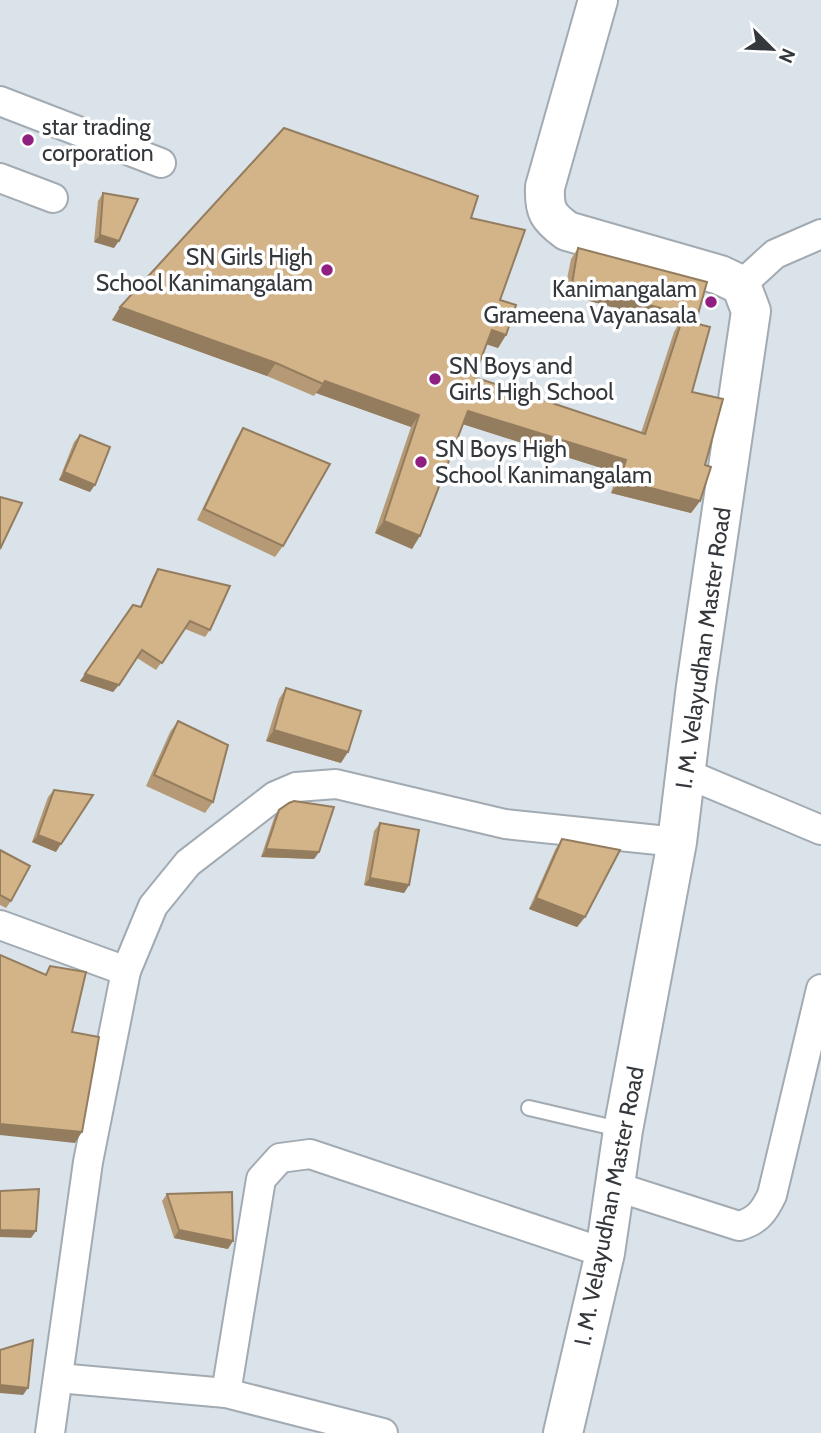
<svg xmlns="http://www.w3.org/2000/svg" width="821" height="1433" viewBox="0 0 821 1433" font-family="Cabin,sans-serif">
<style>
.lines{fill:none;stroke-linecap:round;stroke-linejoin:round}
.lane-casing{stroke:#a2aab2;stroke-width:18}
.street-casing{stroke:#a2aab2;stroke-width:32}
.secondary-casing{stroke:#a2aab2;stroke-width:42}
.lane{stroke:#fff;stroke-width:14}
.street{stroke:#fff;stroke-width:28}
.secondary{stroke:#fff;stroke-width:38}
.wall{fill:#b59a75}
.shaded-wall{fill:#947d5f}
.building{fill:#d3b388;stroke:#947d5f;stroke-width:2}
.poi-dot{fill:#8f2082;stroke:#fff;stroke-width:2.5}
.labels{text-anchor:middle;stroke-width:7;stroke-linejoin:round;paint-order:stroke}
.poi-label{font-size:23px;fill:#34373b;stroke:#fff;text-anchor:start}
.street-label{font-size:23px;fill:#34373b;stroke:#fff}
</style>
<rect width="100%" height="100%" fill="#dae2ea"/>
<g class="lines">
<defs>
<polyline id="lane" points="529,1108 623,1130"/>
<g id="street">
<polyline points="0,101 161,163"/>
<polyline points="0,178 53,198"/>
<polyline points="741,285 775,254 821,234"/>
<polyline points="685,773 821,830"/>
<polyline points="0,925 126,971"/>
<path d="M614,1186l125,40c18,-5 25,-14 33,-31l49,-206"/>
<polyline points="58,1378 226,1393 383,1433"/>
<polyline points="226,1393 261,1179 280,1158 310,1154 605,1253"/>
<polyline points="50,1433 88,1162 126,971 153,906 188,863 275,796 296,787 336,784 505,824 677,842"/>
</g>
<path id="secondary" d="M563,1433l42,-180 18,-123 54,-288 19,-156 55,-375 -10,-26 -21,-10 -153,-44c-19,-14 -23,-20 -22,-44l53,-187"/>
</defs>
<use href="#lane" class="lane-casing"/>
<use href="#street" class="street-casing"/>
<use href="#secondary" class="secondary-casing"/>
<use href="#lane" class="lane"/>
<use href="#street" class="street"/>
<use href="#secondary" class="secondary"/>
</g>
<g class="wall">
<polygon points="103,193 114,248 94,242 98,201"/>
<polygon points="471,218 500,300 506,335 498,348 486,344 474,377 641,433 674,332 678,325 564,294 571,259 578,248 694,323 692,392 705,465 700,501 691,513 611,493 617,473 463,424 412,549 375,533 411,427 316,393 314,396 267,376 112,320"/>
<polygon points="243,428 283,546 275,557 197,520 236,439"/>
<polygon points="80,435 90,492 59,480 74,442"/>
<polygon points="158,569 210,630 205,637 185,629 156,670 137,658 113,692 80,681 140,607 153,577"/>
<polygon points="286,688 341,763 266,741 279,699"/>
<polygon points="178,721 213,802 205,813 146,786 170,732"/>
<polygon points="54,790 56,852 32,842 48,797"/>
<polygon points="279,810 319,852 314,859 261,857 274,818"/>
<polygon points="380,823 409,885 404,893 364,885 374,831"/>
<polygon points="562,839 585,917 577,927 529,909 555,850"/>
<polygon points="0,850 11,901 6,908 0,905"/>
<polygon points="167,1194 228,1249 174,1238 162,1201"/>
</g>
<g class="shaded-wall">
<polygon points="100,235 119,241 114,248 94,242"/>
<polygon points="572,284 697,318 690,329 682,320 678,325 564,294"/>
<polygon points="120,307 276,363 267,376 112,320"/>
<polygon points="492,330 506,335 498,348 483,343"/>
<polygon points="325,381 419,415 411,427 316,393"/>
<polygon points="468,411 626,460 617,473 459,423"/>
<polygon points="64,472 95,485 90,492 59,480"/>
<polygon points="620,480 700,501 691,513 611,493"/>
<polygon points="384,521 420,536 412,549 375,533"/>
<polygon points="85,674 119,685 113,692 80,681"/>
<polygon points="274,730 348,752 341,763 266,741"/>
<polygon points="38,835 61,844 56,852 32,842"/>
<polygon points="266,849 319,852 314,859 261,857"/>
<polygon points="370,878 409,885 404,893 364,885"/>
<polygon points="536,898 585,917 577,927 529,909"/>
<polygon points="0,1124 82,1132 75,1143 0,1135"/>
<polygon points="0,1230 36,1231 31,1238 0,1237"/>
<polygon points="179,1230 233,1241 228,1249 174,1238"/>
<polygon points="0,1385 28,1388 23,1395 0,1393"/>
</g>
<g class="building">
<polygon points="284,128 478,196 471,218 525,230 500,300 516,305 506,335 492,330 474,377 645,434 682,320 710,327 692,392 723,399 705,465 711,467 700,501 620,480 626,460 468,411 420,536 384,521 419,415 325,381 323,384 276,363 120,307"/>
<polygon points="103,193 138,199 119,241 100,235"/>
<polygon points="578,248 707,282 697,318 572,284"/>
<polygon points="243,428 330,464 283,546 204,509"/>
<polygon points="80,435 110,447 95,485 64,472"/>
<polygon points="0,497 22,503 0,549"/>
<polygon points="158,569 230,586 210,630 190,621 162,663 142,650 119,685 85,674 133,605 141,607"/>
<polygon points="286,688 361,711 348,752 274,730"/>
<polygon points="178,721 228,745 213,802 154,775"/>
<polygon points="54,790 93,795 61,844 38,835"/>
<polygon points="294,801 334,807 319,852 266,849 279,810 289,803"/>
<polygon points="380,823 419,830 409,885 370,878"/>
<polygon points="562,839 620,850 585,917 536,898"/>
<polygon points="0,850 30,866 11,901 0,895"/>
<polygon points="0,955 46,975 50,966 86,972 72,1032 99,1037 82,1132 0,1124"/>
<polygon points="39,1189 36,1231 0,1230 0,1191"/>
<polygon points="232,1192 233,1241 179,1230 167,1194"/>
<polygon points="33,1340 28,1388 0,1385 0,1350"/>
</g>
<g class="poi-dot">
<circle cx="28" cy="140" r="7"/>
<circle cx="327" cy="270" r="7"/>
<circle cx="711" cy="302" r="7"/>
<circle cx="435" cy="379" r="7"/>
<circle cx="421" cy="462" r="7"/>
</g>
<g class="labels">
<g class="poi-label">
<text x="42" y="135">star trading<tspan x="42" dy="26">corporation</tspan></text>
<text x="313" y="265" text-anchor="end">SN Girls High<tspan x="313" dy="26">School Kanimangalam</tspan></text>
<text x="697" y="297" text-anchor="end">Kanimangalam<tspan x="697" dy="26">Grameena Vayanasala</tspan></text>
<text x="449" y="374">SN Boys and<tspan x="449" dy="26">Girls High School</tspan></text>
<text x="435" y="457">SN Boys High<tspan x="435" dy="26">School Kanimangalam</tspan></text>
</g>
<g class="street-label">
<text transform="translate(703 648) rotate(-82)" y="8">I. M. Velayudhan Master Road</text>
<text transform="translate(609 1206) rotate(-79)" y="8">I. M. Velayudhan Master Road</text>
</g>
</g>
<g transform="translate(772 49) rotate(114)" stroke="#ffffff" stroke-width="5" paint-order="stroke">
<path d="M0-5L12 26L0 18L-12 26Z" fill="#34373b"/>
<text y="-10" font-size="19" font-weight="bold" text-anchor="middle" fill="#34373b">N</text>
</g>
</svg>
